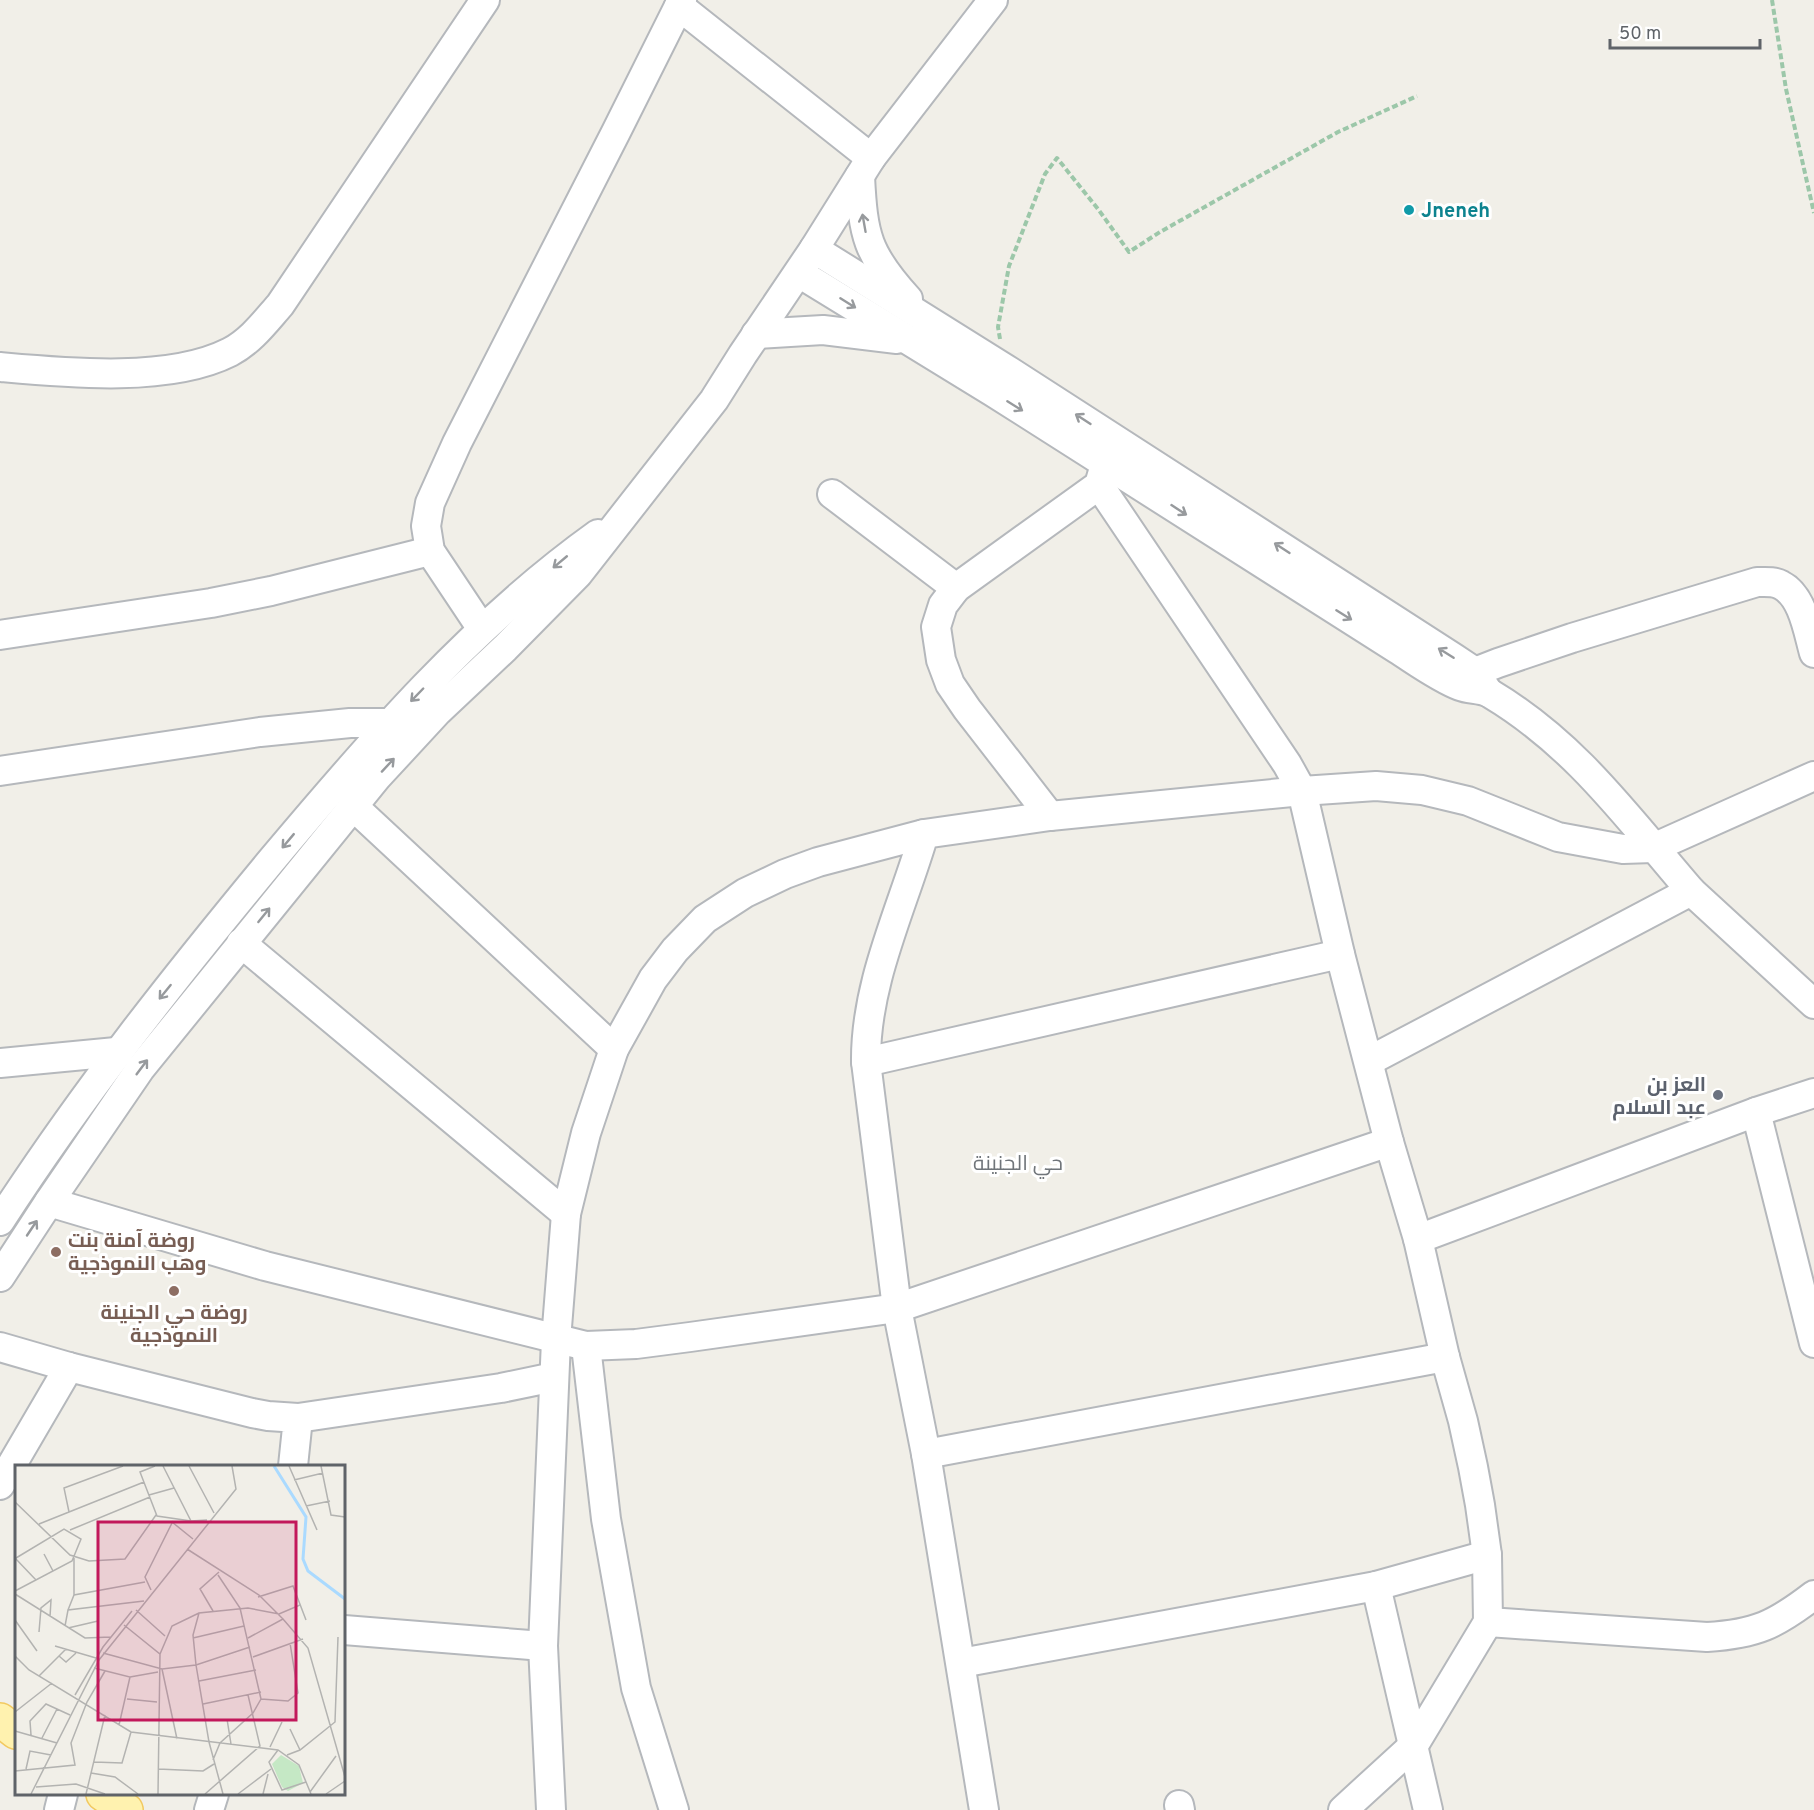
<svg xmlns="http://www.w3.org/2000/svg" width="1814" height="1810" viewBox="0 0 1814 1810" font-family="Overpass,Cairo,sans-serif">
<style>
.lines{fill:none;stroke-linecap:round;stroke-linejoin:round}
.minor-casing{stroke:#b5b8bc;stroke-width:32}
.major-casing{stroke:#f2c960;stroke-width:36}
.path{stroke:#9cc7a9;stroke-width:4;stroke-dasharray:6 3;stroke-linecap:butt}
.minor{stroke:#fff;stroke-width:28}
.major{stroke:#fff2af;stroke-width:33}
.oneway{stroke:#979a9d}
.culture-dot{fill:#0f9aa8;stroke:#fff;stroke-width:2}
.worship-dot{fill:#6b7280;stroke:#fff;stroke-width:2}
.education-dot{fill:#8d6e63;stroke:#fff;stroke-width:2}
.labels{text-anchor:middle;stroke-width:6;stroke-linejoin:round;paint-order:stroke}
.culture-label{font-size:20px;font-weight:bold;fill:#0d838f;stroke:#fff;text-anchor:start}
.worship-label{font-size:20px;font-weight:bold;fill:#5b616d;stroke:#fff;text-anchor:end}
.education-label{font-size:20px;font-weight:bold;fill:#785e54;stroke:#fff;text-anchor:start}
.neighbourhood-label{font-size:21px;fill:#70757a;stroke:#fff}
.inset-river{fill:none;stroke:#aadaff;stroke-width:3}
.inset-road{fill:none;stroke:#b3b3b1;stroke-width:1.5}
.view{fill:#c2185b;fill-opacity:0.15;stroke:#c2185b;stroke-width:3}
.inset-edge{fill:none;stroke:#5f6368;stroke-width:3}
</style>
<rect width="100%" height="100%" fill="#f1efe8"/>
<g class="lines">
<defs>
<g id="minor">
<polyline points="679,6 871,158"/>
<path d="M860,176c3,60 7,78 48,123"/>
<polyline points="814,249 1006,369 1454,658 1475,672 1488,692"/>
<path d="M799,273l194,119 404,257c19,12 42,29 63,37 10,4 22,2 31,8 85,51 136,123 200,197l-322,170"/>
<polyline points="756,334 823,330 897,339"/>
<path d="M0,367c67,6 169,16 230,-15 21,-11 35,-30 50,-47l205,-305"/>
<polyline points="1099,485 1287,764 1302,791 1340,954 1389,1142 1418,1239 1445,1357 1463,1421 1473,1467 1480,1505 1487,1555 1488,1622 1414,1745 1343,1810"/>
<polyline points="832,494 956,588"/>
<polyline points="482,629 430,551 426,526 430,503 457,443 616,132 682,0"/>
<polyline points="0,635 211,603 271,591 430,551"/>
<path d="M1461,684l14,-12 23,-9 74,-25 185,-56c8,0 17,-1 24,3 22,11 27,47 33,68"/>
<polyline points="0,771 260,732 350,723 391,723 402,725"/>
<polyline points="353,806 614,1049"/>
<polyline points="1050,816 967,709 950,684 941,660 936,627 943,605 956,588 1099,485 1104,468"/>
<polyline points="1691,891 1814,1004"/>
<polyline points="241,943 566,1214 586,1133 614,1049 653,979 675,950 705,919 745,893 785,874 818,862 924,834"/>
<polyline points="866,1062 1340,954"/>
<polyline points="0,1063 116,1052"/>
<polyline points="1756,1112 1814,1343"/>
<polyline points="49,1202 265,1266 586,1346 636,1344 690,1337 897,1308 1389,1142"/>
<path d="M0,1221c82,-127 175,-244 271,-360 99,-118 201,-237 327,-327"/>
<polyline points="1418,1239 1756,1112 1814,1093"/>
<polyline points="0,1277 49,1202 140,1069 377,777 438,711 505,648 578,574 714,400 743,354 814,249 871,158 993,0"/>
<polyline points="586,1346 606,1519 636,1688 674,1810"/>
<polyline points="0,1347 69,1367 252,1413 268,1416 298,1418 293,1466"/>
<polyline points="298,1418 501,1388 554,1377"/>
<polyline points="926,1454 1445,1357"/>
<polyline points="0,1485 69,1367"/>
<polyline points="1376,1586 1428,1810"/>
<path d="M1488,1622l219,15c49,-3 68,-12 107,-42"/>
<polyline points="344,1630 543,1646"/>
<polyline points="961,1663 1376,1586 1487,1555"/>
<polyline points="1179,1805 1180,1810"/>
<polyline points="59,1810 63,1794"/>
<polyline points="209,1810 214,1794"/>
<polyline points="551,1810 543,1646 556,1340 566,1214"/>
<path d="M984,1810l-58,-356 -29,-146 -31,-246c-1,-79 36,-153 58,-228l126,-18 252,-25 74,-5 46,4 46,11 90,36 65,12 30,-1 161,-72"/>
</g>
<g id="major">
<polyline points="0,1720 16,1732"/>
<polyline points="103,1794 126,1810"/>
</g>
</defs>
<use href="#minor" class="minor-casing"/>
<use href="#major" class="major-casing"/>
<g class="path">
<polyline points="1772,0 1786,89 1814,213"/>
<polyline points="1000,339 998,327 1009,266 1045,174 1057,158 1098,209 1129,252 1160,232 1338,132 1417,96"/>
</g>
<use href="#minor" class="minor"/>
<use href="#major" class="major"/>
</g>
<defs><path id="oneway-shaft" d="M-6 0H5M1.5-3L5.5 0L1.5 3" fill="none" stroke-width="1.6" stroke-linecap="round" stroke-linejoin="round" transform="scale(1.5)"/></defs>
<g class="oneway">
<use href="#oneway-shaft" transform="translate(864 223) rotate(-100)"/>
<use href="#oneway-shaft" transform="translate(848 303) rotate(32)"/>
<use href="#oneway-shaft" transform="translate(1015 406) rotate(32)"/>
<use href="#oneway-shaft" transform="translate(1083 419) rotate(-147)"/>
<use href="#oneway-shaft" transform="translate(1179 510) rotate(33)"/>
<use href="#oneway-shaft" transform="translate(1282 548) rotate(-147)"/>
<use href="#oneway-shaft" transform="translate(560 562) rotate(140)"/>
<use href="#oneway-shaft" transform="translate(1344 615) rotate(32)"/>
<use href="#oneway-shaft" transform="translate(1446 653) rotate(-148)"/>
<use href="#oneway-shaft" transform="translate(417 695) rotate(134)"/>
<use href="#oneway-shaft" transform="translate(388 765) rotate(-47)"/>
<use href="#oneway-shaft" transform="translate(288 841) rotate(130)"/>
<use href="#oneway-shaft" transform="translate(264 915) rotate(-51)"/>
<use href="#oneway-shaft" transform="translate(165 992) rotate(129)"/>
<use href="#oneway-shaft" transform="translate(142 1067) rotate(-53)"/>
<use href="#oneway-shaft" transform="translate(32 1228) rotate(-56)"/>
</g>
<circle class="culture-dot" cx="1409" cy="210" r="6"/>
<circle class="worship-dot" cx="1718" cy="1095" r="6"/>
<g class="education-dot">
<circle cx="56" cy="1252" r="6"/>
<circle cx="174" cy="1291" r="6"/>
</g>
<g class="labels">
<g class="culture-label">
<text x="1421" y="217">Jneneh</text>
</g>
<g class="worship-label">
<text x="1706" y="1091">العز بن<tspan x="1706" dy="23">عبد السلام</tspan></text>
</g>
<g class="education-label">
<text x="68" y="1247">روضة آمنة بنت<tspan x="68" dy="23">وهب النموذجية</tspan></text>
<text x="174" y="1319" text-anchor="middle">روضة حي الجنينة<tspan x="174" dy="23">النموذجية</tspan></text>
</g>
<g class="neighbourhood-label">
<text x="1018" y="1170">حي الجنينة</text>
</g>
</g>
<g transform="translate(15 1465)">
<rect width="330" height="330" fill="#f1efe8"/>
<path d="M266,290l18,11 4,17 -15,8 -6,-4 -10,-23z" fill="#c5e8c5"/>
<path class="inset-river" d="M259,1l32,51 -3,42 5,12 37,28"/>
<path class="inset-road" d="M140,1l-15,6 17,44 34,5M148,1l28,55 16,-1M174,1l25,47M274,1l28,64M306,1l10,49 14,2M279,15l29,-7M134,30l25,-7M0,37l55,53 19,6 36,-2 31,-44M291,41l24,-5M54,47l-5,-24 59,-22M157,57l21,17M24,59l105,-42M55,65l80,-33M172,84l72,46 24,24 -35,19M29,89l9,17M0,93l21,22M59,93v37M136,125l-6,-13 28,-56M0,126l57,-30 9,-22 -17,-10 -48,29M0,129l70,44 26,-1M243,132l35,-11 13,34M53,145l6,-15 71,-13M121,145l29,26M198,146l-13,-22 19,-17M268,154l25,29 37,129M0,155l22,31M109,160l36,29 12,-28 27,-13M50,161l3,-16 76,-9M53,163l30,-7M24,167l2,-24 10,-8 -1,17M178,173l51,-12M40,181l41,12M88,188l59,16 34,-4 54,-18M0,191l14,14 102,62 147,18 21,15 12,29M44,191l7,6 10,-9M238,192l50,-18M79,203l36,9 -11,48M147,204l15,70M24,211l27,-27M115,212l28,-5M184,216l57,-11M60,230l28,-48 29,-36M112,234l30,3M246,234l27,2 10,-8 -8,-50M188,239l58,-12M0,247l37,-29M212,254l4,25M275,264l10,21M0,266l42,12M16,270l-1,-14 16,-17 24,11M27,273l15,-29M255,282l12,-25M263,285l-9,12 13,28 24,-8M272,290l13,-5 35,-28 3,-85M198,295l7,-17 33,-30 8,-14 -21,-91 -22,-33M79,297l28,1 9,-31M11,304l4,-18 21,4M143,304l45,2 11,-7M0,306l60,-6 -4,-22 16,-41 18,-31M76,308l24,4 23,17M21,322l40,-3 29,10M295,327l26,-36M16,329l68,-134 137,-171 -4,-23M71,329l19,-79M143,329l2,-140M190,329l55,-48 -12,-51M208,329l-14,-52 -13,-77 -3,-30 6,-22 49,-5 31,6 21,-9M223,329l33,-25M248,329l5,-20M311,329l19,-13"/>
<path class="view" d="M83,57h198v198h-198z"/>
<rect width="330" height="330" class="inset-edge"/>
</g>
<path d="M1610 39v9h150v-9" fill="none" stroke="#5f6368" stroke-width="3"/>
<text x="1619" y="39" font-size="18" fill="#5f6368" stroke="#ffffff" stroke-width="4.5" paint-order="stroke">50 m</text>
</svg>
